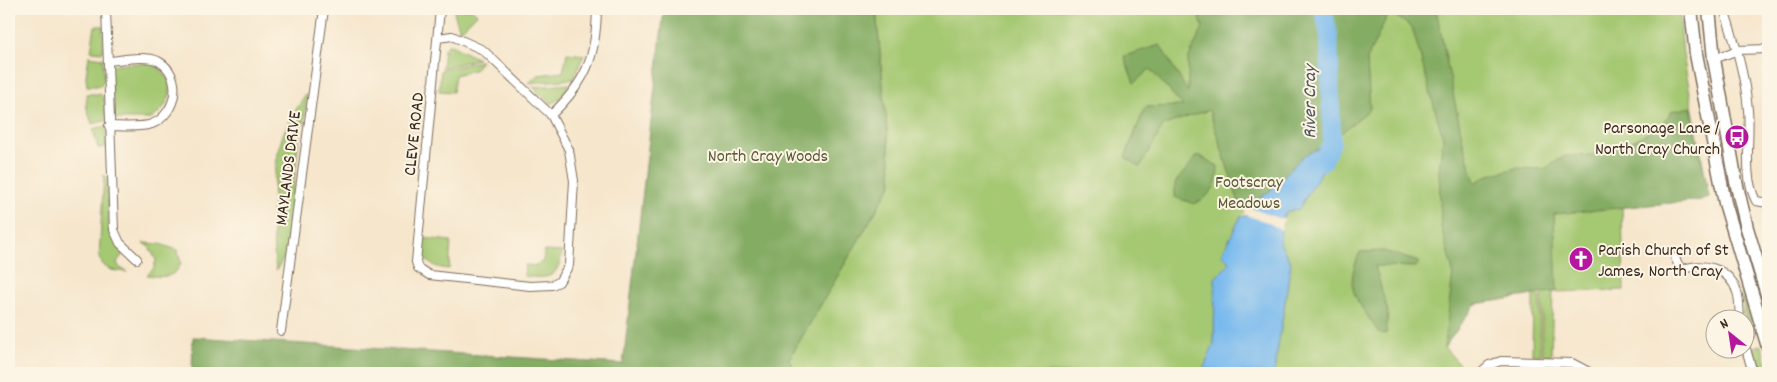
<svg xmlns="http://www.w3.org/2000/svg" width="1777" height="382" viewBox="0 0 1777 382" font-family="Dekko,sans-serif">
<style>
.green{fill:#a5c872;stroke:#707948}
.forest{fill:#84ac64;stroke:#606b41}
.water{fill:#79baee;stroke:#5a7286}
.pier{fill:#f6e6cc}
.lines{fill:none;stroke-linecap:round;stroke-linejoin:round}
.river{stroke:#79baee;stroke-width:18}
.minor-casing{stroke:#7c6c5b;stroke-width:10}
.primary-casing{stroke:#7c6c5b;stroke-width:15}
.minor{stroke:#fff;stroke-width:8}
.primary{stroke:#fff;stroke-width:12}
.labels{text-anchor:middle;stroke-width:4;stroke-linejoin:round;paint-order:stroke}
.poi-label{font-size:18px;fill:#3b2a1e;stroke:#fcf5e5;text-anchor:end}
.street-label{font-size:18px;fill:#3b2a1e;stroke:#fcf5e5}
.park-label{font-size:18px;fill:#5b5937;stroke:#fcf5e5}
.water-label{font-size:19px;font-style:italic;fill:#4e555c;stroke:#fcf5e5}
</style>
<rect width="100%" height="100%" fill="#fcf5e5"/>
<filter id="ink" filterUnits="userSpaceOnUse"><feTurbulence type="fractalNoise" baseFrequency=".02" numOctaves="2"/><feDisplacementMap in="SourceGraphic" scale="10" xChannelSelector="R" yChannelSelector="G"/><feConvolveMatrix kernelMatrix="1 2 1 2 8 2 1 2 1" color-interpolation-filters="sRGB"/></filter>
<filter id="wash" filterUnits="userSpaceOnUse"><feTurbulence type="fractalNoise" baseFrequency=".0096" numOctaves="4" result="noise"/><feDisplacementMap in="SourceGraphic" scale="20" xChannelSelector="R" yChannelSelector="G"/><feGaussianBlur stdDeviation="1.12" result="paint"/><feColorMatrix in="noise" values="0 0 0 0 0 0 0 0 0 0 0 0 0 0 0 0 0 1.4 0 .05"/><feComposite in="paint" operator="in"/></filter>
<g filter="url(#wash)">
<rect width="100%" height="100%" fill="#f6e6cc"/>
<g class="green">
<polygon points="453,9 471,9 477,14 460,31"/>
<polygon points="876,9 1679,9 1683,55 1709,197 1701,200 1622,207 1624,290 1553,292 1551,355 1542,355 1542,294 1536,295 1540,297 1540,355 1532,355 1533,295 1475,304 1444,347 1467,373 795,373 789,359 892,183"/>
<polygon points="95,26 103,26 103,52 91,51"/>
<polygon points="449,44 478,59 442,68 444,49"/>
<polygon points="567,53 584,55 573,79 529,83 538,75 563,72"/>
<polygon points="89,56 103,58 104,80 100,86 87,86 86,76"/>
<polygon points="481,61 474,70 455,75 453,92 439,91 441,70"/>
<path d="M152,63c27,16 22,40 -1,56h-36l-3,-3 -2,-50 6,-2z"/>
<polygon points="570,84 560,98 551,104 533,87"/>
<polygon points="87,94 100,94 104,98 106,121 92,124 86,106"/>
<path d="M305,95h2l-3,28 -4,4 -14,128 -10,15c-5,-34 -5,-103 7,-135 5,-14 14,-27 22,-40z"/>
<polygon points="106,126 106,147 98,148 93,129"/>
<path d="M104,175l3,2 2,52 14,25 -6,8 2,5 8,5c-13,-1 -22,-1 -28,-14z"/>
<polygon points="1740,222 1768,315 1768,331 1736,223"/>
<path d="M422,238l29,3 -2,28c-20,-2 -30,-10 -27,-31z"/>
<path d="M143,243l17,1 17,6 4,12c-6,18 -19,15 -34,13l7,-7 2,-8 -7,-13z"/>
<path d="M544,251l18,1c-4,27 -14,27 -38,24l1,-11 11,1 7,-5z"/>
<polygon points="1742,293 1756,336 1751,336 1746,330"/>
<polygon points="1761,345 1768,365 1768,373 1758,373 1752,353 1755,347"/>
</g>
<g class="forest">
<polygon points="664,9 876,9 892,183 789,359 795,373 192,373 193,337 623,364"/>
<polygon points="1196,9 1436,9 1463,142 1475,183 1486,176 1516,168 1544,169 1565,156 1590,155 1615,150 1661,126 1672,111 1691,107 1709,197 1701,200 1554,214 1557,291 1475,304 1444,348 1453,272 1441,227 1439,169 1443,138 1412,27 1389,12 1367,59 1370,109 1262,198 1247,205 1245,203 1240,206 1209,110 1164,125 1140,167 1125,157 1145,107 1183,106 1150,69 1134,83 1124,56 1160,45 1188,92 1188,59 1203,27"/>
<path d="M1198,155l20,11c0,20 -7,30 -24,38l-19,-7v-14z"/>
<path d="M1384,251l35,11 -3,5 -41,-1 13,46 -2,22 -8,-2c-20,-33 -36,-40 -18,-80z"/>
</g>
<polygon class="water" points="1332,142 1331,156 1298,210 1292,209 1291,212 1288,210 1278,225 1281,229 1280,243 1291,263 1274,373 1202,373 1214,343 1215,278 1230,263 1222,254 1241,216 1246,216 1249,209 1246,208 1270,191 1303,156"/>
<polygon class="pier" points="1245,206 1280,219 1285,218 1281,225 1282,230 1267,222 1245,215 1240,216 1245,213"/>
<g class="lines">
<polyline class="river" points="1322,162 1332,142 1329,35 1323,9"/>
</g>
</g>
<g filter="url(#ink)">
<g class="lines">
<defs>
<g id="minor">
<polyline points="106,9 114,230 120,243 137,259"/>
<path d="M1724,9c11,33 21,66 24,101 3,29 -6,64 8,91l12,2"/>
<polyline points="438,38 452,36 483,50 551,115 569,150 574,181 569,265 559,282 552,285 530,286 429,275 418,268 416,262 440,9"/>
<polyline points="1714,59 1738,50 1768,49"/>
<path d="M108,61c14,-1 37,-6 50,0 26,14 19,53 -6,63 -12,4 -30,2 -43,2"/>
<path d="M551,115c36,-34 45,-58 46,-106"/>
<path d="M1675,258l6,12c21,-8 48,-3 56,22 3,8 2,19 3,28"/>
<polyline points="281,331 324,9"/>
<polyline points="1744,342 1753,373"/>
<polyline points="1480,373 1489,365 1501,361 1572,363 1591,373"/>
</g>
<g id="primary">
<polyline points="1691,9 1696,54 1725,203 1768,347"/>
<polyline points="1709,9 1714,59 1736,182 1747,228 1768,298"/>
</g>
</defs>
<use href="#minor" class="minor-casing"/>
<use href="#primary" class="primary-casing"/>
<use href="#minor" class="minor"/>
<use href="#primary" class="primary"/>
</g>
</g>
<defs>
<symbol id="bus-disc" viewBox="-11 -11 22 22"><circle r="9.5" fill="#b5179e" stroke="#fcf5e5"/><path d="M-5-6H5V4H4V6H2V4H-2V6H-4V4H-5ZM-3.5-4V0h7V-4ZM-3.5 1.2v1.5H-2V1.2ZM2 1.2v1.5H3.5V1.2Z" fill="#fff"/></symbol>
<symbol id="church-disc" viewBox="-11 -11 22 22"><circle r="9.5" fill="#b5179e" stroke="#fcf5e5"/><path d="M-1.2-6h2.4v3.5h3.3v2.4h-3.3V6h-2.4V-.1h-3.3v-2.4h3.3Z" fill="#fff"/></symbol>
</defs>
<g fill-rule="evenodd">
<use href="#bus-disc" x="1723" y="123" width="28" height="28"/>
<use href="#church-disc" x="1567" y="245" width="28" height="28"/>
</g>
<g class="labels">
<g class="poi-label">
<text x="1720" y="133">Parsonage Lane /<tspan x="1720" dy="21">North Cray Church</tspan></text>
<text x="1598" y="255" text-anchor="start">Parish Church of St<tspan x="1598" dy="21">James, North Cray</tspan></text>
</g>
<g class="street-label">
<text transform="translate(413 134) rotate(-84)" y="6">CLEVE ROAD</text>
<text transform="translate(287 168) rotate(-83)" y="6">MAYLANDS DRIVE</text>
</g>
<g class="park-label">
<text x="768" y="161">North Cray Woods</text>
<text x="1249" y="187">Footscray<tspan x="1249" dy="21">Meadows</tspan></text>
</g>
<g class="water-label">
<text transform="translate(1308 102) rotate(-90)" y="7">River Cray</text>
</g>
</g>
<rect width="1777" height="382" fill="none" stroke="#fcf5e5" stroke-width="30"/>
<g transform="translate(1730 334) rotate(330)"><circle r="24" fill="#fcf5e5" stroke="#afa495"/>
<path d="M0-4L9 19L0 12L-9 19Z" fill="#b5179e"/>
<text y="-8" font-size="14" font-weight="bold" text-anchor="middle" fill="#3b2a1e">N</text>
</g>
</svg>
